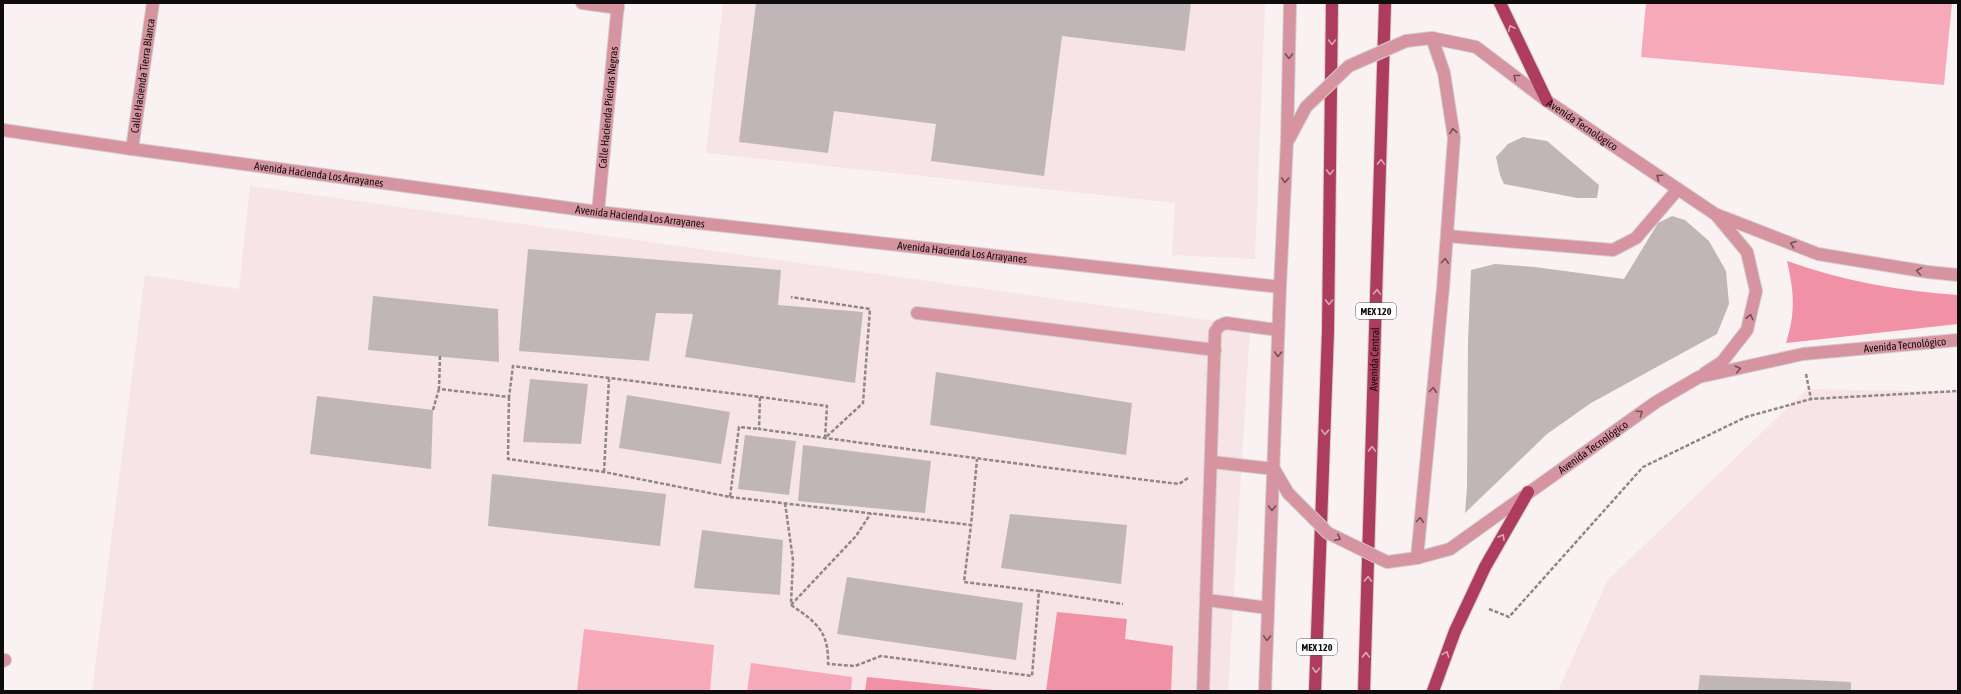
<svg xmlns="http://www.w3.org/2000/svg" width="1961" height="694" viewBox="0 0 1961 694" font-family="'Asap Condensed',sans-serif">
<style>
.built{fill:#f6e4e7}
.green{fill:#f6aab9}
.forest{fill:#f191a6}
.building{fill:#c0b6b8}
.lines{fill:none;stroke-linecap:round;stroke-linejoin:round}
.minor-casing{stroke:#d4cccd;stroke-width:14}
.major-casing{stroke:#d4cccd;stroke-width:14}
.path{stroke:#8d8788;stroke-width:2.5;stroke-dasharray:4 2;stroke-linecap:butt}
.minor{stroke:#d594a0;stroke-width:12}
.major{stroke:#ae3c5c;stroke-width:12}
.minor-bridge-casing{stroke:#d4cccd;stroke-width:14;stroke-linecap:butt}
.minor-bridge{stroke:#d594a0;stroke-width:12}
.oneway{stroke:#dba7b6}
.oneway2{stroke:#725056}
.labels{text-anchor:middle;stroke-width:3;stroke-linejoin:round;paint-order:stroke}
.shield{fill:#fff;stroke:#575556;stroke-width:1}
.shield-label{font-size:10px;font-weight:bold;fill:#0f0c0d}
.street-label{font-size:11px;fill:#0f0c0d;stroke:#fff}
</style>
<rect width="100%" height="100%" fill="#faf1f2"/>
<g class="built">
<polygon points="723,3 1265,3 1255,259 1172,255 1175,203 706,153"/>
<polygon points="250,186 1250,326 1228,691 92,691 145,275 239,289"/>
<polygon points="1807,389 1958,392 1958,691 1558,691 1607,581"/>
</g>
<g class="green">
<polygon points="1646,3 1952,3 1944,85 1641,57"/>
<polygon points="584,629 714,645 710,691 577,691"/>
<polygon points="751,663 852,677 851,691 747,691"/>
</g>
<g class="forest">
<path d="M1787,261c56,20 112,30 171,34v29l-172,19c10,-31 8,-51 1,-82z"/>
<polygon points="1057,612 1127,619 1125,639 1173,646 1171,691 1046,691"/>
<polygon points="867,677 1004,691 865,691"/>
</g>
<g class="building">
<polygon points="756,3 1191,3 1185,51 1062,36 1044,176 931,161 936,124 834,111 828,153 739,142"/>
<polygon points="1523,137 1547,141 1599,185 1597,198 1577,198 1504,184 1500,175 1496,157 1508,144"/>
<polygon points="1672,216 1685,220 1709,241 1726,271 1729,304 1717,334 1591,403 1547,434 1465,513 1467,487 1468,341 1471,270 1495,264 1535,267 1624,279 1658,223"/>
<polygon points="528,249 781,270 778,305 863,312 855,383 685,357 693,314 656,313 649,361 519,351"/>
<polygon points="373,296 498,309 499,362 368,350"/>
<polygon points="936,372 1132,403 1126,455 930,425"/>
<polygon points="530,379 588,384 581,444 523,442"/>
<polygon points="627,395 730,412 721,464 619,448"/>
<polygon points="317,396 433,410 431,469 310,454"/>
<polygon points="745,435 796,441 789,495 738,489"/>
<polygon points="803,445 931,461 925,513 798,501"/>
<polygon points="492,474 666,494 660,546 488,526"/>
<polygon points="1010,514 1127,525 1121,584 1001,568"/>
<polygon points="702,530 783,540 780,595 694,588"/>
<polygon points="847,577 1023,603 1016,660 837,634"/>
<polygon points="1700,675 1851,682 1851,691 1698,691"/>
</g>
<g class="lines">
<defs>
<g id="minor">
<polyline points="582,3 618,8"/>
<path id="s1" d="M1406,41l26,-3 44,9 71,54 168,113 103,40 110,18 30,3"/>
<path id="s2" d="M3,130l129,19 466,63 682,75"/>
<polyline points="1289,139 1306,107"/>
<path id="s3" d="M132,149l21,-146"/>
<path id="s4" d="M598,212l20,-209"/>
<polyline points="1447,236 1613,250 1636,238 1678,189"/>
<polyline points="917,313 1215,350"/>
<polyline points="1705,373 1722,362 1747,330 1756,291 1747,252 1717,216"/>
<polyline points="1212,462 1274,469"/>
<polyline points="1274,469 1288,493"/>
<polyline points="1417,558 1443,288 1454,138 1444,73 1432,38"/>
<path id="s5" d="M1387,562l30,-4 33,-9 206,-147 43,-25 104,-23 155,-14"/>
<polyline points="1207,600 1268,608"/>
<polyline points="3,661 5,660"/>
<polyline points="1203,691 1215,332 1219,326 1226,323 1278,330"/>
<polyline points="1265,691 1280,287 1287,141 1290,3"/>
</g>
<g id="major">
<polyline points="1500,3 1547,101"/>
<polyline points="1315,691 1328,331 1332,3"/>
<path id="s6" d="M1364,691l21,-688"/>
<polyline points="1433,691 1455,631 1485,567 1528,492"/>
</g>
</defs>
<use href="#minor" class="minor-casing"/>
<use href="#major" class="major-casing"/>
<g class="path">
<path d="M440,356l-1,33 70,8 4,-31 247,31 -1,32c140,19 280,38 420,55l9,-6"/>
<polyline points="1806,374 1811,399"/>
<polyline points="509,397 508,459 604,472 730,497 739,427 759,429"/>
<polyline points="760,397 827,406 825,438 863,403 870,309 791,297"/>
<polyline points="433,410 439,389"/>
<polyline points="604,472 609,379"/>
<polyline points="730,497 971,525 977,459"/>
<polyline points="785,503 793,560 791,604"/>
<polyline points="1039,591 1123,604"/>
<path d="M791,605c25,17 38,26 37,59l27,2 26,-10 151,20 7,-85 -75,-9 7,-57"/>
<polyline points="791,605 856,536 871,513"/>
<polyline points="1489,609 1509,617 1643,467 1746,417 1811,399 1958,391"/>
</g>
<use href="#minor" class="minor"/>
<use href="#major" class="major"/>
<defs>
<g id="minor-bridge">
<polyline points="1306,107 1349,66 1406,41"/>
<polyline points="1288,493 1328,533 1387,562"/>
</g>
</defs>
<use href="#minor-bridge" class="minor-bridge-casing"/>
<use href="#minor-bridge" class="minor-bridge"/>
</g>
<defs><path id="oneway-chevron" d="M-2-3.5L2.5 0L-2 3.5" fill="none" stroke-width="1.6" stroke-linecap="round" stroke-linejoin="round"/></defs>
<g class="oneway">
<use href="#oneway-chevron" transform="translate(1511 28) rotate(-115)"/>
<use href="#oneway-chevron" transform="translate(1332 42) rotate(91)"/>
<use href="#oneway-chevron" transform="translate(1381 162) rotate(-88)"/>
<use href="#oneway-chevron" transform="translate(1330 172) rotate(91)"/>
<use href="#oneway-chevron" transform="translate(1377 292) rotate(-88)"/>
<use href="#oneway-chevron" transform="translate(1329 302) rotate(91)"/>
<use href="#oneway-chevron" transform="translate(1325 432) rotate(92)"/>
<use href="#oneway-chevron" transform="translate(1372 449) rotate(-88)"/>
<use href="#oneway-chevron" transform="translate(1502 537) rotate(-60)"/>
<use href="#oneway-chevron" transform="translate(1368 579) rotate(-88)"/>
<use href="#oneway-chevron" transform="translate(1446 654) rotate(-70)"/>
<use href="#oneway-chevron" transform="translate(1366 655) rotate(-88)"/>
<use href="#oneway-chevron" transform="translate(1316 670) rotate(93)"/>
</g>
<g class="oneway2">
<use href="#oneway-chevron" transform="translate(1289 56) rotate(91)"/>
<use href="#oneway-chevron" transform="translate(1516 77) rotate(-142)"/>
<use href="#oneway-chevron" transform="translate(1453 131) rotate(-99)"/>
<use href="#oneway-chevron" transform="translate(1659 177) rotate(-146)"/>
<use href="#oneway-chevron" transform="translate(1285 180) rotate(93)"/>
<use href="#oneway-chevron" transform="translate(1793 244) rotate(-159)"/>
<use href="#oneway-chevron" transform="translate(1445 261) rotate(-86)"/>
<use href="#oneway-chevron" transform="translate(1919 271) rotate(-170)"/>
<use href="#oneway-chevron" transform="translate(1750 317) rotate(-77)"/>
<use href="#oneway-chevron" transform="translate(1278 354) rotate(92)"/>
<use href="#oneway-chevron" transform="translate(1738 369) rotate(-13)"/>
<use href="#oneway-chevron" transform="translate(1433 390) rotate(-85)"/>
<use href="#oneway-chevron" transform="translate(1640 413) rotate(-35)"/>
<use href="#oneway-chevron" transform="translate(1272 508) rotate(92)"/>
<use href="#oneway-chevron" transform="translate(1420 520) rotate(-85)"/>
<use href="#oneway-chevron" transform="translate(1338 538) rotate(26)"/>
<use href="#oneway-chevron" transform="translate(1267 638) rotate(92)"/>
</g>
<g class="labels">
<g class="shield">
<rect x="1356" y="303" width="40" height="16" rx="3"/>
<rect x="1297" y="639" width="40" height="16" rx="3"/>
</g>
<g class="shield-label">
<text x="1376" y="315">MEX 120</text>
<text x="1317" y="651">MEX 120</text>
</g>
<g class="street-label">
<text dy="4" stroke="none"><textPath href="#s3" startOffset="74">Calle Hacienda Tierra Blanca</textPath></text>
<text dy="4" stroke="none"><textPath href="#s4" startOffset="105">Calle Hacienda Piedras Negras</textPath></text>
<text dy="4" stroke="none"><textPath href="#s1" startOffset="203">Avenida Tecnológico</textPath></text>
<text dy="4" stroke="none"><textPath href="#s2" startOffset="319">Avenida Hacienda Los Arrayanes</textPath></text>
<text dy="4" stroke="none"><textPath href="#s2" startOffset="643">Avenida Hacienda Los Arrayanes</textPath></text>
<text dy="4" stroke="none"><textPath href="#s2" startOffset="967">Avenida Hacienda Los Arrayanes</textPath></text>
<text dy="4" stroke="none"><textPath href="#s5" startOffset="576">Avenida Tecnológico</textPath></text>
<text dy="4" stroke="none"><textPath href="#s6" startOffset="332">Avenida Central</textPath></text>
<text dy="4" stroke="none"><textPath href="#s5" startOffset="240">Avenida Tecnológico</textPath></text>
</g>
</g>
<rect width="1961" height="694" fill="none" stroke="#0f0c0d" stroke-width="8"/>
</svg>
